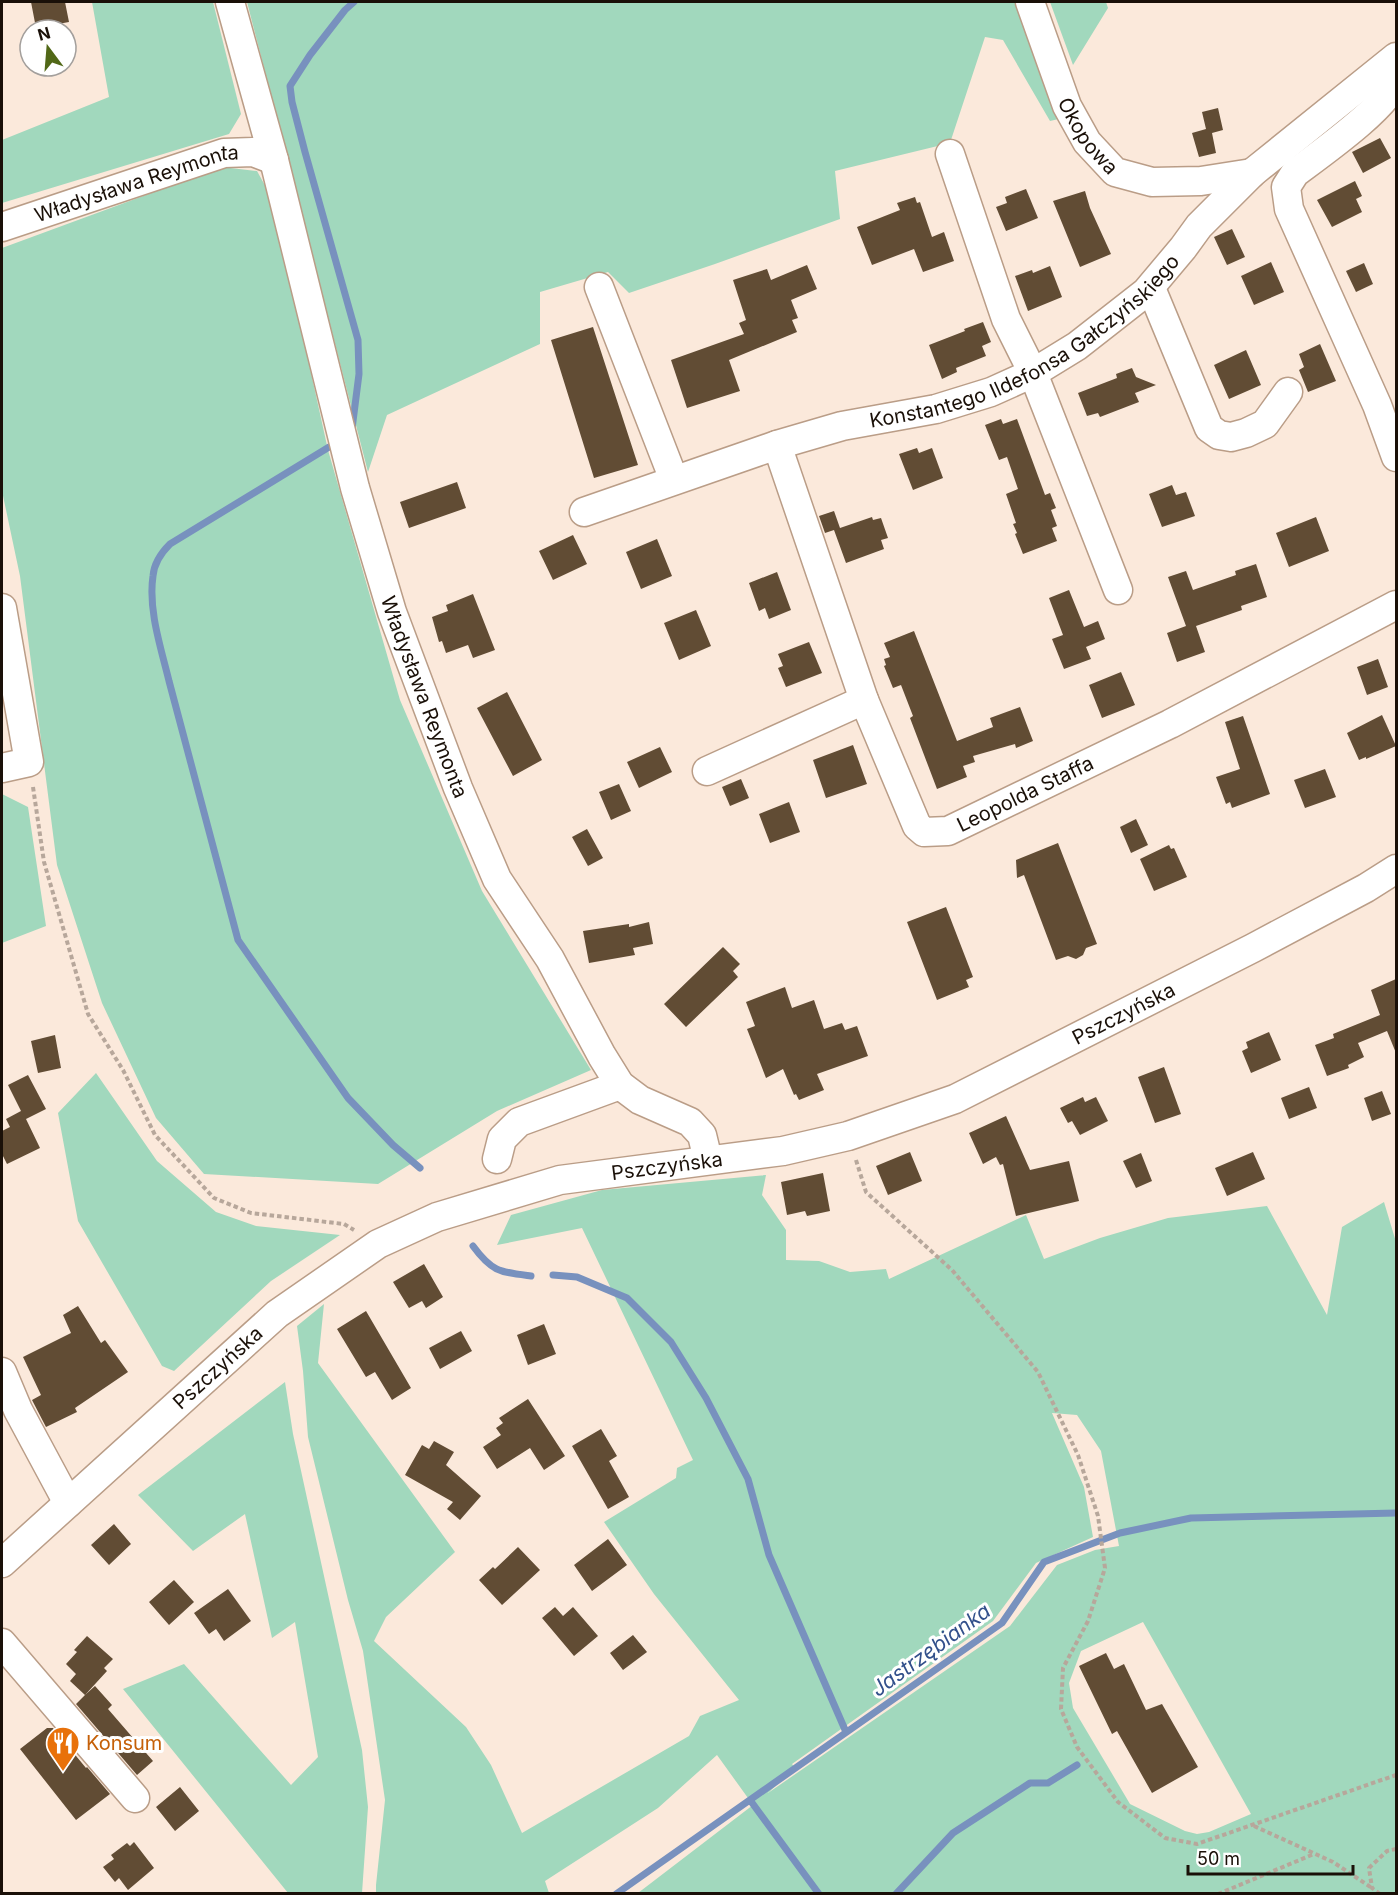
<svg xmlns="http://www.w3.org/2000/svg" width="1398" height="1895" font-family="Inter,sans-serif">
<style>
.green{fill:#a1d8bd;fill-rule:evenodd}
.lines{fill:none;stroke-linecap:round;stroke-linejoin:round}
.stream{stroke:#7891be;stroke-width:7}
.building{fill:#614c34}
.minor-casing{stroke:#ba9d87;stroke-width:31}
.path{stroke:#b7a79b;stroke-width:4;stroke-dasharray:4.5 3;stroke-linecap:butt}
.minor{stroke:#fff;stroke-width:28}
.labels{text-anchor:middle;stroke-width:6;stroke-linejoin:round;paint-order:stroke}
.street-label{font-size:20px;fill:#1a1008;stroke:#fff}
.food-label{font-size:20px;fill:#c56008;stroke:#fff;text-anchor:start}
.water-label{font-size:21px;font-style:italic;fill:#32508b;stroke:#fff}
</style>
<rect width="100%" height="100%" fill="#fbe9db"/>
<path class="green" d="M92 2H213L241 114 229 134 2 203V140L109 97Z
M247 2H1019L1063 118 1050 121 1003 40 985 37 950 143 835 171 840 219 715 264 629 293 608 272 540 292V344L387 415 368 472Z
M1050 2H1106L1108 8 1073 65Z
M222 167 257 171 273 200 328 450 400 700 482 891 591 1070 497 1111 378 1184 204 1174 156 1118 102 1003 57 865 20 576 2 491V248Z
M2 794 28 807 46 926 2 943Z
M96 1073 157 1161 216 1212 256 1226 340 1235 271 1281 174 1371 162 1366 78 1221 58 1113Z
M766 1175 762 1195 786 1230V1260L819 1261 850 1272 886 1269 889 1279 1026 1215 1044 1259 1100 1238 1168 1218 1267 1206 1327 1315 1342 1227 1384 1202 1396 1242V1893H638L753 1805 717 1755 658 1808 545 1881 549 1893H376V1885L385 1800 363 1651 348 1600 308 1437 303 1371 297 1326 324 1304 318 1363 455 1552 386 1617 374 1641 466 1727 491 1765 522 1833 689 1736 700 1716 739 1700 654 1594 604 1522 676 1478 677 1468 693 1460 582 1228 497 1245 511 1215 602 1190ZM1052 1413 1077 1415 1101 1451 1119 1546 1095 1550 1057 1565 1010 1626 768 1793 795 1768 792 1764 993 1621 1036 1563 1093 1537 1084 1487ZM1143 1622 1251 1814 1209 1832 1197 1834 1185 1831 1130 1804 1073 1708 1069 1683 1081 1651Z
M285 1382 293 1434 362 1750 368 1807 362 1893H288L123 1689 184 1664 291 1785 318 1757 295 1622 272 1638 245 1514 193 1551 138 1495Z"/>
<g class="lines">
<path class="stream" d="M352 429 359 374 358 340 305 152 292 102 290 86 310 55 345 10 354 2
M334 444 170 544C162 552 154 563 153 576 148 610 161 648 169 681L238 940 348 1098 393 1145 420 1168
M473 1246C492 1272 500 1272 531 1276
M553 1275 577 1277 627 1298 671 1342 706 1398 748 1479 769 1555 846 1732
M750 1800 819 1894
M616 1894 1002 1623 1044 1562 1120 1533 1191 1518 1396 1513
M896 1894 953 1833 1030 1783H1048L1077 1765"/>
</g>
<path class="building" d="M31 2H65L69 22 36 28Z
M1218 108 1223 130 1212 133 1216 153 1199 157 1192 133 1206 129 1202 112Z
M1380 138 1391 158 1363 173 1352 152Z
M1355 181 1362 196 1356 199 1362 212 1332 227 1317 200Z
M1026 189 1038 218 1006 231 996 207 1007 203 1005 197Z
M1085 191 1090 208 1111 254 1080 267 1053 201Z
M915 197 917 203 920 202 932 237 944 232 954 261 923 272 914 249 872 265 857 227 900 210 897 203Z
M1232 229 1245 257 1227 265 1214 237Z
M1271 262 1284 292 1254 305 1241 276Z
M1364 263 1373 284 1356 292 1346 271Z
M807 265 817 289 791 300 798 318 792 320 797 332 729 360 740 391 687 408 671 360 744 334 739 323 746 320 733 280 767 269 771 280Z
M1050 266 1062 297 1028 311 1015 276 1032 270 1033 273Z
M983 322 991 342 982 346 986 356 956 368 957 372 942 379 929 345 965 331 964 329Z
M593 327 638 465 594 478 551 340Z
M1320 344 1336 381 1308 392 1299 370 1304 367 1299 354Z
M1246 350 1261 385 1229 399 1214 365Z
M1132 368 1136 377 1156 385 1135 393 1139 402 1100 417 1098 413 1087 416 1078 393 1117 378 1116 374Z
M1001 419 1003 424 1017 419 1045 495 1050 493 1056 508 1051 510 1057 526 1052 528 1057 541 1023 554 1015 534 1017 533 1013 524 1016 523 1006 494 1018 489 1007 457 999 460 985 425Z
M917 448 919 453 932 448 943 478 913 490 899 454Z
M457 482 466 508 409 528 400 502Z
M1172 485 1176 495 1186 492 1195 516 1162 527 1149 494Z
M834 511 840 528 872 517 873 520 881 518 888 538 881 540 884 549 846 563 834 530 825 533 819 516Z
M1316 517 1329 551 1289 567 1276 533Z
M573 535 587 564 553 580 539 551Z
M657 539 672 576 641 589 626 552Z
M1256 564 1267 597 1241 606 1242 610 1196 626 1205 652 1177 662 1167 633 1186 626 1168 577 1186 571 1193 590 1236 575 1235 571Z
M777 572 791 610 769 619 765 608 759 611 749 583Z
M1069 590 1084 627 1098 621 1105 639 1086 647 1091 659 1064 669 1052 639 1063 635 1049 598Z
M473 594 495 650 473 658 468 645 446 653 442 641 439 642 432 617 448 611 446 605Z
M696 610 711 646 679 660 664 623Z
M914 631 957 741 993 727 990 718 1020 707 1033 741 1016 748 1015 744 973 756 975 762 963 766 967 777 937 789 910 718 913 716 901 685 893 688 884 666 886 665 884 659 890 657 884 643Z
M809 642 822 673 786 687 778 668 783 666 778 654Z
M1378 659 1388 687 1367 695 1357 667Z
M1121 672 1135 705 1102 718 1089 685Z
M507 692 542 760 513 776 477 708Z
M1382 715 1396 746 1366 759V757L1359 760 1347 733Z
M1243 716 1270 794 1232 808 1230 802 1226 804 1216 777 1240 769 1225 722Z
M853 745 867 784 826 798 813 760Z
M660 747 672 772 639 788 627 762Z
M1325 769 1336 797 1305 808 1294 780Z
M741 779 749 798 730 806 722 787Z
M619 784 631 811 611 820 599 792Z
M789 802 800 832 770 843 759 814Z
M1136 819 1148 845 1131 853 1120 827Z
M587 829 603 858 588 866 572 837Z
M1058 843 1097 944 1086 948 1083 955 1076 959 1068 956 1056 960 1024 875 1017 878 1016 860Z
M1169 845 1171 849 1174 848 1187 877 1154 891 1140 859Z
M946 907 973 977 966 980 969 987 937 1000 907 922Z
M649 922 653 944 633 948 635 955 589 963 583 931 629 924V927Z
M723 947 740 964 733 971 738 977 686 1027 664 1004Z
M1396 979V1053L1387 1031 1358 1043 1364 1057 1348 1065 1349 1068 1327 1076 1315 1045 1334 1038 1333 1034 1380 1015 1371 990Z
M785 987 792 1008 814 1000 824 1029 842 1023 845 1030 857 1026 868 1056 817 1074 824 1090 799 1100 796 1094 794 1095 783 1069 766 1078 747 1029 755 1026 746 1002Z
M1269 1032 1281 1060 1251 1073 1242 1051 1248 1048 1246 1042Z
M55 1035 61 1068 38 1073 31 1041Z
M1164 1067 1181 1114 1155 1123 1138 1077Z
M28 1075 46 1109 26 1119 40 1148 7 1164 2 1154V1131L10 1127 6 1119 21 1111 8 1085Z
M1309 1087 1317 1108 1289 1119 1281 1098Z
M1382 1091 1391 1114 1372 1121 1364 1098Z
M1083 1097 1085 1102 1096 1097 1108 1121 1080 1135 1072 1121 1068 1123 1060 1108Z
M1006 1116 1030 1170 1069 1161 1079 1201 1016 1216 1003 1164 1000 1165 996 1157 983 1164 969 1133Z
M910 1152 922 1181 888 1195 876 1166Z
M1253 1152 1265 1179 1227 1196 1215 1168Z
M1141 1153 1152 1181 1136 1188 1123 1161Z
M823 1173 830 1211 807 1216 805 1211 787 1215 781 1182Z
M424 1264 443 1297 426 1308 422 1301 409 1308 393 1282Z
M78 1306 101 1343 105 1340 128 1372 75 1408 77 1412 46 1427 32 1400 41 1395 23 1357 71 1333 63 1315Z
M366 1311 411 1388 392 1400 375 1372 366 1377 337 1329Z
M544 1324 556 1354 528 1365 517 1335Z
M461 1331 472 1351 440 1369 429 1348Z
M528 1399 565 1456 544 1470 530 1448 497 1469 483 1447 501 1435 496 1428 503 1423 499 1418Z
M601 1429 617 1456 609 1461 629 1497 608 1509 572 1446Z
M434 1441 454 1452 446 1465 481 1496 460 1520 447 1509 453 1502 405 1475 422 1445 429 1449Z
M114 1524 131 1544 109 1565 91 1545Z
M608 1539 627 1565 592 1591 574 1565Z
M518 1547 540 1570 502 1605 479 1580 493 1567 495 1569Z
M174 1580 194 1602 169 1625 149 1602Z
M228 1589 251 1621 224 1641 216 1629 209 1634 194 1613Z
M555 1607 563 1616 573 1607 598 1636 574 1656 542 1618Z
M633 1635 647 1652 623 1670 610 1653Z
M87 1636 113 1659 104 1668 107 1671 85 1695 95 1686 112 1705 108 1709 153 1761 137 1775 76 1704 85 1695 70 1681 76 1674 66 1664 77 1652 74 1650Z
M1106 1653 1114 1669 1124 1664 1146 1710 1162 1704 1198 1767 1152 1793 1117 1731 1112 1734 1079 1666Z
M47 1728H53L86 1768 87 1767 110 1794 76 1820 20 1749Z
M180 1787 199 1811 175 1831 156 1807Z
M134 1842 154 1868 128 1890 119 1878 115 1882 103 1867 114 1859 111 1855 127 1843 130 1846Z"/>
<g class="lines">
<defs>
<g id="minor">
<path id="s1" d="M1030 2 1067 106 1087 142 1115 172 1152 182 1201 181 1252 173"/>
<path d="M1396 80C1389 106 1319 155 1295 173L1286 187 1289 209 1377 405 1396 457"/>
<path d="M950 154 1006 319 1033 373 1118 590"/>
<path id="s2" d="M274 160 355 488 392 612 458 788 497 879 550 959 602 1056 620 1085 640 1100 690 1122 702 1135 708 1160"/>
<path id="s3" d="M2 227 224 153 253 152 274 160 230 2"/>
<path d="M599 287 674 480"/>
<path d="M1151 288 1209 428 1219 435 1231 437 1246 433 1265 424 1288 392"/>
<path id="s4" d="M777 445 864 700 917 826 924 832 948 831 1170 724 1396 605"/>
<path id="s5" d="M584 512 777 445 842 426 936 409 991 392 1033 373 1077 346 1146 292 1183 248 1199 226 1252 173 1396 57"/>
<path d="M2 608 29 762 2 768"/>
<path d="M707 771 864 700"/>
<path d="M497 1159 502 1139 519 1122 620 1085"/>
<path d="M2 1372 18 1410 68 1503"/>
<path id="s6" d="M2 1563 277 1314 378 1244 437 1217 560 1180 783 1151 848 1136 955 1099 1253 948 1366 888 1396 869"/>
<path d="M2 1643 135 1798"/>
</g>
</defs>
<use href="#minor" class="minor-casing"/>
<path class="path" d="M33 787 44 862 88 1014 123 1070 155 1135 214 1198 251 1213 344 1224 354 1230
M856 1160 866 1192 952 1270 1038 1372 1078 1455 1098 1516 1105 1568 1088 1621 1063 1668 1061 1709 1077 1747 1118 1802 1165 1838 1197 1844 1396 1775
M1254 1826 1333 1862 1372 1888
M1218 1894 1314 1854
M1380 1894 1372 1888 1369 1868 1387 1851 1396 1849"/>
<use href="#minor" class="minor"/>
</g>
<defs>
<symbol id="restaurant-pin" viewBox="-11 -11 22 30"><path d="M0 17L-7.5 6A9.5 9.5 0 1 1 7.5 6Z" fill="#e8710a" stroke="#fff"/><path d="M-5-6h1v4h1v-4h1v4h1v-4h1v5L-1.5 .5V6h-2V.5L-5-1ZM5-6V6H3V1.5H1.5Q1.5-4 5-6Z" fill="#fff"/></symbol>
</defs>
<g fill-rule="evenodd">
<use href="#restaurant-pin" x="44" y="1724" width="38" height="52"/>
</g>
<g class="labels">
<g class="street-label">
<text dy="7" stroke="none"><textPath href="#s1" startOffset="147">Okopowa</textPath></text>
<text dy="7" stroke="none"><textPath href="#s3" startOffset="142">Władysława Reymonta</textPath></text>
<text dy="7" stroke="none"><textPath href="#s5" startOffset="478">Konstantego Ildefonsa Gałczyńskiego</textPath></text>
<text dy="7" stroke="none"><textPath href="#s2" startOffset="558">Władysława Reymonta</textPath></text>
<text dy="7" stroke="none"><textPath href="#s4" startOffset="525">Leopolda Staffa</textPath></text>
<text dy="7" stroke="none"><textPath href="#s6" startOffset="1281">Pszczyńska</textPath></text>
<text dy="7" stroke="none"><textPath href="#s6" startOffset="795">Pszczyńska</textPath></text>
<text dy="7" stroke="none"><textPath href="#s6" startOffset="291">Pszczyńska</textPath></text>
</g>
<g class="food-label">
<text x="86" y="1750">Konsum</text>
</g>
<g class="water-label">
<text transform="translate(931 1650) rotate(-36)" y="7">Jastrzębianka</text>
</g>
</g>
<rect width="1398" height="1895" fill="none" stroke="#1a1008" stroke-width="6"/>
<g transform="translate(48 48) rotate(344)"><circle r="28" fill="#ffffff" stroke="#a39f9c" stroke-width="1.5"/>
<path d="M0-4.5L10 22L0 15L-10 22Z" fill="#516817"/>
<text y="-9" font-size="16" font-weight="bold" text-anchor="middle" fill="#1a1008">N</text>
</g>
<path d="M1188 1865v9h165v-9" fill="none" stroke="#1a1008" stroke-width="3"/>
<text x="1197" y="1865" font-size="18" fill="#1a1008" stroke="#ffffff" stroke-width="4.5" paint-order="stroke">50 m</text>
</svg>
